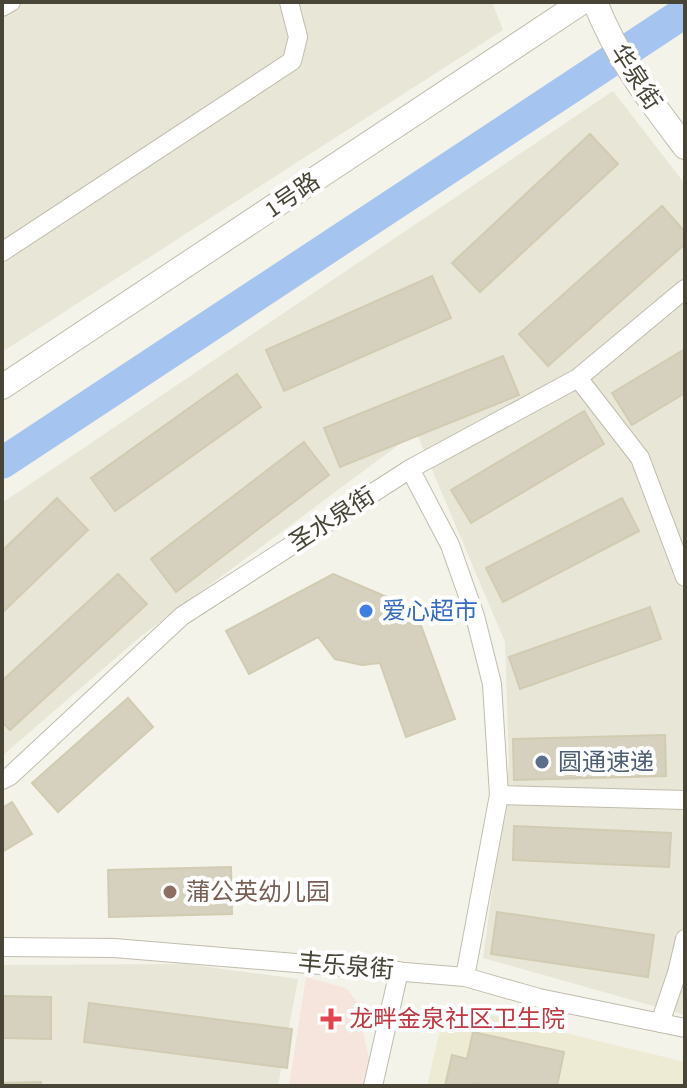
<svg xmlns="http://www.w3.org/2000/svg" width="687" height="1088" font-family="'Source Sans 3','Noto Sans SC',sans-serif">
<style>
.residential{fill:#e8e6d7}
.education{fill:#edebd3}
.medical{fill:#f5e5dd}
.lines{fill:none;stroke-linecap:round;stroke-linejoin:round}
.river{stroke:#a6c4f0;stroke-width:32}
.building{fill:#d6d1be;stroke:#d1cbb2;stroke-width:2}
.minor-casing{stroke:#c0bdac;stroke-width:20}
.tertiary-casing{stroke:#c0bdac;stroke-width:26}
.minor{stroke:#fff;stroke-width:18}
.tertiary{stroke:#fff;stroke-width:24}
.shop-dot{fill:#3f7fe0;stroke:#fff;stroke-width:3}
.service-dot{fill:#5c6f8a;stroke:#fff;stroke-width:3}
.education-dot{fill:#8d6e63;stroke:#fff;stroke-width:3}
.health-dot{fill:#e0444e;stroke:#fff;stroke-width:3}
.labels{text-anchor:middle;stroke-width:8;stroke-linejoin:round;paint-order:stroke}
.street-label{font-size:24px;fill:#484537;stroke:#fff}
.shop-label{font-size:24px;fill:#366cbe;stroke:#fff;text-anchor:start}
.service-label{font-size:24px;fill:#4e5e75;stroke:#fff;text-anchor:start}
.education-label{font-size:24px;fill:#785e54;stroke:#fff;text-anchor:start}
.health-label{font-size:24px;fill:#be3a42;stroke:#fff;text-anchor:start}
</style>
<rect width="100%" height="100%" fill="#f4f3e9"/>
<path class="residential" d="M2 2H492L503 30 2 352Z
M613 91 685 184V1015L483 958 509 765 505 642 416 432 140 637 2 756V503Z
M186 964 298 979 278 1086H2V965Z"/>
<path class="education" d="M446 1004 685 1062V1086H427Z"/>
<path class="medical" d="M306 977 346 988 360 1006 363 1032 371 1068 367 1086H289Z"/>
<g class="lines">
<path class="river" d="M2 463 685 12"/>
</g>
<path class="building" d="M590 134 618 164 480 292 452 263Z
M662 206 685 232V244L548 366 519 334Z
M432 276 451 318 284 391 266 350Z
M685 349V393L632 425 612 393Z
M503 356 519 395 340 467 324 428Z
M237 374 261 407 115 511 91 478Z
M584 411 604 444 471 523 451 490Z
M304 442 329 475 176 592 151 559Z
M57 498 88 530 2 613V551Z
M622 498 639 531 503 602 486 568Z
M118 574 147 604 10 730 2 722V681Z
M333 574 415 609 455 719 406 737 380 663 362 665 335 659 318 637 249 674 226 631Z
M650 607 661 639 520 689 509 657Z
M128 698 153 727 58 812 32 783Z
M665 735 666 776 514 780 513 739Z
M12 802 32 834 2 852V808Z
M514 826 671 833 669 867 513 860Z
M231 867 232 914 109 917 108 870Z
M497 912 654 935 648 977 491 954Z
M2 996 51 997V1039L2 1038Z
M89 1003 292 1029 287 1068 84 1042Z
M473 1032 564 1052 557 1086H489L474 1083 473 1086H445L452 1055 467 1059Z
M41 1082V1086H2V1083Z"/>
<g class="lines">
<defs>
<path id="minor" d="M2 7 11 2
M2 252 292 61 298 37 289 2
M578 378 640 458 685 577
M410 469 450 545 475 616 492 684 499 795 465 977
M2 780 10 776 182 616 410 469 578 378 685 289
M499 795 685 800
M2 947 114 948 465 977 539 998 685 1028
M660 1023 677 973 685 939
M373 1086 399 971"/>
<path id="tertiary" d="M595 2C618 60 648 98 685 147
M2 387 582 2"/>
</defs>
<use href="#minor" class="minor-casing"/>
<use href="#tertiary" class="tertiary-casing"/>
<use href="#minor" class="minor"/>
<use href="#tertiary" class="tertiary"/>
</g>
<circle class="shop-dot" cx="366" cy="611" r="8"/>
<circle class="service-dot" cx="542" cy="762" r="8"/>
<circle class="education-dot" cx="170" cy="892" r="8"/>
<path class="health-dot" d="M327 1007h8v8h8v8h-8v8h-8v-8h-8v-8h8z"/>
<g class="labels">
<g class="street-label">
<text transform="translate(636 77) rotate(57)" y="8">华泉街</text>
<text transform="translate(292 195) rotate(-34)" y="8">1号路</text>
<text transform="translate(332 519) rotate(-33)" y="8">圣水泉街</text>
<text transform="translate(346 966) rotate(5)" y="8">丰乐泉街</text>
</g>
<g class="shop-label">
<text x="382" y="619">爱心超市</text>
</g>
<g class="service-label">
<text x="558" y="770">圆通速递</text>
</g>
<g class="education-label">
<text x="186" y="900">蒲公英幼儿园</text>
</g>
<g class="health-label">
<text x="349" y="1027">龙畔金泉社区卫生院</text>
</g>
</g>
<rect width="687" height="1088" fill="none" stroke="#484537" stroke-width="8"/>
</svg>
